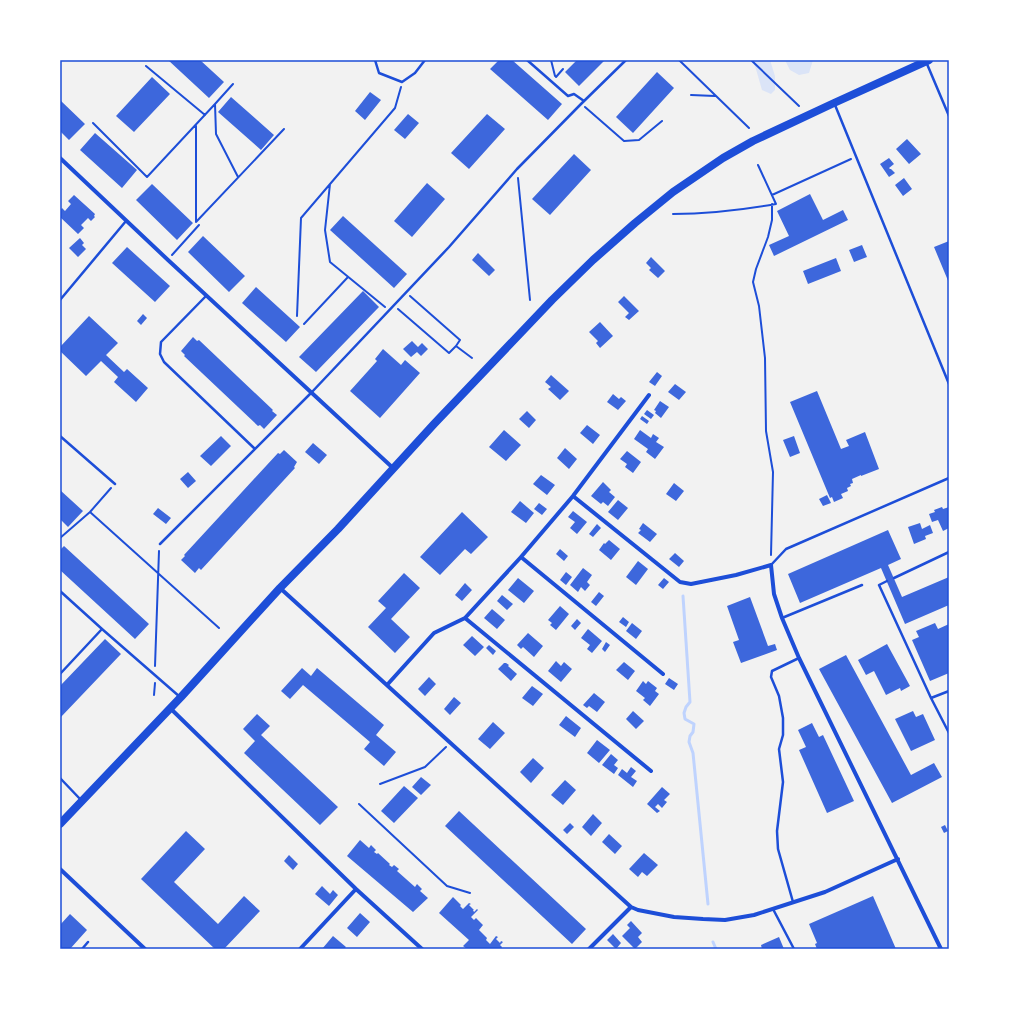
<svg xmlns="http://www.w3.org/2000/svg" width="1009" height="1009" font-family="'Work Sans',sans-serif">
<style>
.green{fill:#dbe4f7}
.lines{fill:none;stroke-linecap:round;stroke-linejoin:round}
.stream{stroke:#bfd3fe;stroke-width:3}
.building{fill:#3d67dc}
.path{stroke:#1d4ed8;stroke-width:2}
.service{stroke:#1d4ed8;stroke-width:2.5}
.minor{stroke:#1d4ed8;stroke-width:4}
.primary{stroke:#1d4ed8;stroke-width:8}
.neatline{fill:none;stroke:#1d4ed8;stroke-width:1.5}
</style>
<rect width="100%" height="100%" fill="#f2f2f2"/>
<path class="green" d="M752 60H770L775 76V90L771 94 762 90 756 69Z
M785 60H813L809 73 799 75 790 70Z"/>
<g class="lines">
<path class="stream" d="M683 596 690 702 686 707 684 713 685 719 694 724 693 732 690 736 689 742 693 753 708 904
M713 942 716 949"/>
</g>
<path class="building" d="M168 60H200L224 82 209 98Z
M499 60H512L562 104 548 120 490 69Z
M577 60H605L579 86 565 72Z
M657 72 674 88 633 133 616 117Z
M152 77 170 94 134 132 116 116Z
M370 92 381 100 365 120 355 111Z
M231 97 274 135 261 150 218 112Z
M60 100 85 124 69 140 60 131Z
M408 114 419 123 405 139 394 130Z
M487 114 505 129 469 169 451 153Z
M95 133 137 170 122 188 80 150Z
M907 139 921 154 909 164 896 149Z
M574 154 591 170 550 215 532 199Z
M889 158 894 164 889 168 890 169H891L895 173 889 177 880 164Z
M904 178 912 189 903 196 895 185Z
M427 183 445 199 412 237 394 221Z
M152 184 193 223 177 240 136 200Z
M810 194 823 220 843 210 848 220 774 256 769 245 789 236 777 211Z
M74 195 95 214 94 216 95 217 91 221 88 218 81 225 84 228 78 234 60 217V211L62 208 65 211 71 204 68 201Z
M343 216 407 274 394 288 330 230Z
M203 236 245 276 229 292 188 252Z
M80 238 84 243 82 245 86 249 78 257 69 248Z
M949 241V283L934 247Z
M862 245 867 257 854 262 849 250Z
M127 247 170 286 155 302 112 263Z
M478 253 495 270 489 276 472 260Z
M651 257 665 271 658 278 649 270 651 268 646 263Z
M836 258 841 271 808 284 803 271Z
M256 287 300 327 286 342 242 303Z
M363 291 379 307 316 372 299 357Z
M624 296 639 311 629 320 625 317 629 313 618 302Z
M143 314 147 318 141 325 137 321Z
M89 316 118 343 106 355 124 372 127 369 148 388 136 402 114 382 118 377 101 361 86 376 60 351V347Z
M600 322 613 336 600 348 596 343 598 341 589 332Z
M193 337 197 341 199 340 273 410 272 411 277 415 264 429 260 425 258 426 184 356 185 355 181 351Z
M412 341 418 347 422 343 428 349 421 356 417 352 411 357 403 349Z
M383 349 401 365 405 360 420 373 380 418 350 391 377 361 375 359Z
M657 372 662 376 655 386 649 382Z
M551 375 569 391 560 400 548 389 551 387 545 382Z
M675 384 686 392 679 400 668 392Z
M817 391 841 449 849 446 846 440 865 432 879 469 861 476V475L852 479 853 483 850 484 851 486 847 488 848 491 841 494 843 498 834 502 832 497 830 498 790 402Z
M613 394 619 399 621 397 626 401 618 410 607 402Z
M660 401 669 407 661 418 655 413 656 411 654 410Z
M647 410 654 415 651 419 644 414Z
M527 411 536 420 529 428 519 419Z
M642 416 649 421 647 424 640 419Z
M587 425 600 435 593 444 580 433Z
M504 430 521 445 506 461 489 447Z
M640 430 651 438 653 434 659 438 656 442 664 447 655 459 646 452 648 449 634 439Z
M221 436 231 446 211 466 200 456Z
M794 436 800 453 790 457 783 440Z
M313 443 327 455 319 464 305 452Z
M565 448 577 459 569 469 557 458Z
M284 450 297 462 294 467 295 468 201 570 199 568 195 573 181 560 185 556 184 555 278 453 280 454Z
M627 451 641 462 633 473 625 467 627 464 620 459Z
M188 472 196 481 188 488 180 479Z
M541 475 555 485 547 495 533 484Z
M603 482 611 490 609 492 615 497 608 506 603 502 601 504 591 496Z
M674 483 684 491 676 501 666 494Z
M60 490 83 511 68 527 60 519Z
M827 495 831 503 823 506 819 499Z
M618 500 628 508 618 520 608 512Z
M520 501 534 513 526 523 511 512Z
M539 503 547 509 542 515 534 509Z
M942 507 943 509 949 507V528L943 531 938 520 932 522 929 514 935 512 934 510Z
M158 508 171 518 166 524 153 514Z
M573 511 587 522 577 534 570 528 575 522 568 517Z
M462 512 488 537 471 554 465 549 440 575 420 557Z
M643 523 657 534 650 542 638 533 641 530 639 529Z
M920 523 922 529 930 525 933 533 925 536 926 539 914 544 908 527Z
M597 524 601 528 593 537 589 534Z
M888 530 901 559 888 565 902 597 949 577V605L905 624 881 568 800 603 788 574Z
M609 540 620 549 611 560 599 550 604 543 605 544Z
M64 546 149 624 135 639 60 570V550Z
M560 549 568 556 564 561 556 554Z
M675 553 684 561 679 567 669 559Z
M638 561 648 569 636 585 626 577Z
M583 568 592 575 587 582 590 585 585 591 581 587 578 592 570 585Z
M566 572 572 577 566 585 560 580Z
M404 573 420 588 391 619 410 637 395 653 368 627 386 608 378 601Z
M518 578 534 591 524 603 508 590Z
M664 578 669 582 663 589 658 585Z
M465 583 472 590 462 601 455 595Z
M599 592 604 596 596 606 591 602Z
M502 595 513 604 507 610 497 601Z
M750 597 768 646 775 644 777 650 741 663 733 642 739 640 727 606Z
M560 606 569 614 556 630 550 625 552 623 548 620Z
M492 609 505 620 497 629 484 618Z
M623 617 629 622 626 627 619 622Z
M577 619 581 623 575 630 571 626Z
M632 623 642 631 636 639 626 631Z
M935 623 938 629 949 624V673L930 681 912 640 919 637 916 631Z
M588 629 602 641 592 653 587 649 590 645 581 638Z
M528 633 543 646 534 657 523 647 521 649 517 645Z
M472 636 484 647 475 656 463 645Z
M105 639 121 654 60 718V686Z
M606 642 610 645 605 652 602 649Z
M887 644 910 686 901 691 900 688 886 695 874 671 866 675 858 660Z
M489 645 496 651 493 655 486 648Z
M846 655 911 775 934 763 942 777 892 803 819 669Z
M556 661 561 666 564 662 572 669 561 682 548 671Z
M624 662 635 671 628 680 616 670Z
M504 663H506L509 665 508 666 517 674 511 681 498 669Z
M302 668 311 676 317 668 384 725 376 735 396 752 384 766 364 749 370 742 303 685 290 699 281 691Z
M429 677 436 684 425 696 418 689Z
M669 678 678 684 674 690 665 684Z
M643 681 646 684 648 681 657 688 655 691 659 694 650 706 643 700 645 698 636 691Z
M532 686 543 694 533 706 522 698Z
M594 693 605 702 597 712 589 706 587 708 583 705Z
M454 697 461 703 450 715 444 709Z
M633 711 644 721 636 729 626 719Z
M913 711 916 717 923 714 935 740 911 751 895 719Z
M257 714 270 726 261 735 338 807 320 825 244 753 255 741 243 729Z
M566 716 581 728 575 737 559 725Z
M493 722 505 733 490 749 478 739Z
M812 723 819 737 823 735 854 801 827 813 799 750 806 747 798 730Z
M597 740 610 750 599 763 587 753Z
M611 754 618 760 614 765 618 768 614 774 602 765Z
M533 758 544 768 531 783 520 772Z
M631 767 636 771 631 777 637 781 633 787 618 775 622 769 627 773Z
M421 777 431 785 421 795 412 787Z
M565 780 576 790 563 805 551 795Z
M404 786 418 798 394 823 381 811Z
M662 787 670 794 664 800 667 802 662 808 658 804 655 807 660 811 657 813 647 804Z
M459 811 586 929 572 944 445 826Z
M593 814 602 823 591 836 582 827Z
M570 823 574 827 567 834 563 830Z
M945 825 948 831 944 833 941 827Z
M186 831 205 849 174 882 218 924 244 896 260 911 224 949H215L141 879Z
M609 834 622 846 615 854 602 842Z
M360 840 369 848 371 845 376 850 374 852 377 854 378 853 390 864 389 865 392 867 394 865 399 869 397 871 415 887 417 884 422 889 420 891 428 898 413 912 347 856Z
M644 853 658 865 647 876 642 872 638 877 629 869Z
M289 855 298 864 293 870 284 861Z
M322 886 330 894 333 890 338 895 329 906 315 894Z
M873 896 896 949H817L815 944 817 943 809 924Z
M453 897 461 905 460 906 463 909 469 903 471 904 469 905 474 910H473L474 912 477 909 478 910 471 917 474 920 476 918 483 925 479 930 487 938 486 940 490 944 496 936 498 937 496 939 500 943 501 941 503 942 500 945 502 947 501 949H467L463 946 469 940 439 913Z
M360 913 370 922 357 937 347 928Z
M70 914 87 930 70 949H60V925Z
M631 921 642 933 638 937 642 942 635 949 622 936 630 928 627 925Z
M613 934 621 943 616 949 607 940Z
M333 936 346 947 344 949H322Z
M779 937 784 949H762L761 945Z"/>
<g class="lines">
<path class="path" d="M551 60 555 76
M679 60 749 128
M751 60 799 106
M146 66 205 115
M556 77 563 69
M233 84 215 104 216 134 238 177
M691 95 715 96
M585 107 624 141 639 140 662 121
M93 123 147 177 215 104
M196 126V222
M518 178 530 300
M330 184 325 230 330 262 385 307
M772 195 851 159
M673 214C708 214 742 210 776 204L758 165
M196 222 284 129
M172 255 199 225
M410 296 460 340 456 346 472 358
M398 309 449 353 456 346
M297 316 301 218 395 108 401 87
M304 324 348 277
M90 512 219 628
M60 538 90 512 111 488
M771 555 773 472 766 431 765 358 759 306 753 282 756 269 768 237 772 220V204
M155 666 159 551
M154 695 155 683
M380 784 425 767 446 747
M359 804 447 886 470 893"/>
<path class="service" d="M375 60 379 73 402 82 415 73 425 60
M527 60 568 96 574 94 584 101
M927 64 949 116
M835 105 949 384
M206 296 161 342 160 354 164 362 255 449
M60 300 126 221
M60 436 115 484
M160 544 311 393 449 247 517 169 581 104 626 60
M771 565 786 549 949 478
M894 578 949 552
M887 581 879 585 931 698 949 733
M60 591 102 629
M782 618 862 585
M60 674 102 629 180 697
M931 698 949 691
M60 778 81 800
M793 902 778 849 777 831 783 782 779 749 783 735V718L779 696 771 677 772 671 799 658
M773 909 794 949
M82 949 88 942"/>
<path class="minor" d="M60 158 168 260 393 468
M573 496 680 582 691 584 736 575 771 565 774 594 782 618 799 658 941 949
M521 557 663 674
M280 588 631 907 638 910 674 917 703 919 725 920 754 915 825 892 898 859
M465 618 651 771
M387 685 434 633 465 618 521 557 573 496 649 395
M170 708 356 889 422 949
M60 869 145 949
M300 949 356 889
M589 949 631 907"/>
<path class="primary" d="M60 824 181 697 280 588 338 529 434 424 552 300 593 260 635 223 673 192 723 158 753 141 834 103 929 60"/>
</g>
<rect width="1009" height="1009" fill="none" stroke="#ffffff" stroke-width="122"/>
<rect x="61" y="61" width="887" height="887" class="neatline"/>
</svg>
